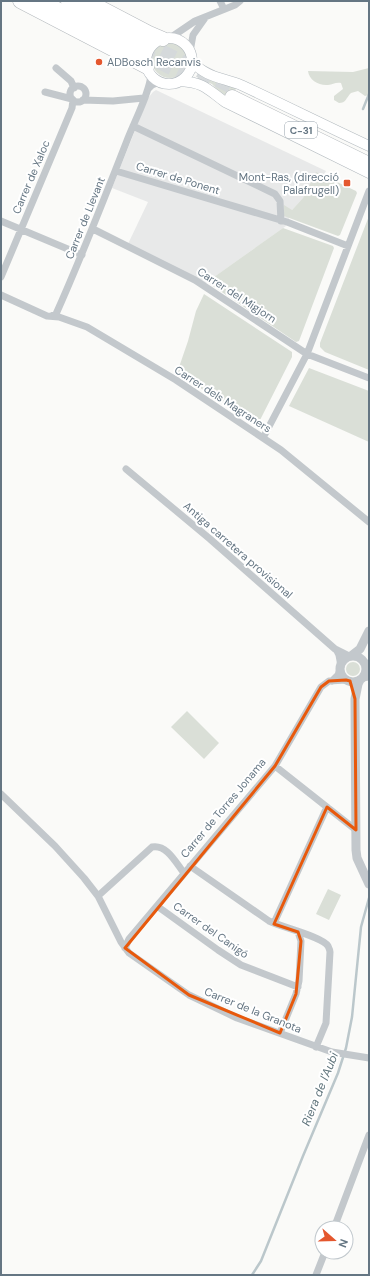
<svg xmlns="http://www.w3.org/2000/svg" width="370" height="1276" font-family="'DM Sans',sans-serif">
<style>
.built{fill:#e8e9e9}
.green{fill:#dadfd7}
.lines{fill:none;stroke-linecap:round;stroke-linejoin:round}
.stream{stroke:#bbc7cb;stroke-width:2.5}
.motorway-tunnel{stroke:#d5d9db;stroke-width:14;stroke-dasharray:14 7;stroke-linecap:butt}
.secondary-casing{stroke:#b3babf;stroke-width:11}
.motorway-casing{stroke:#b4b9bd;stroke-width:15}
.minor{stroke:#c3c8cc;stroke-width:7}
.tertiary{stroke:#c3c8cc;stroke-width:9}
.secondary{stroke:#fff;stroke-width:10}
.motorway{stroke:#fff;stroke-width:14}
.marked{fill:none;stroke:#e8590c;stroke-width:3;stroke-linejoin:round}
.poi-dot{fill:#e4572e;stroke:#fff;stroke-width:1.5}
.labels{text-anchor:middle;stroke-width:4;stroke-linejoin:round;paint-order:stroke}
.shield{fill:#fff;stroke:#939fa8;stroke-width:1}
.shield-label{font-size:10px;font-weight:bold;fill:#657683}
.poi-label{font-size:11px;fill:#657683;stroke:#fff;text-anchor:start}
.street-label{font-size:11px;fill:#657683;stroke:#fff}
.water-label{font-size:12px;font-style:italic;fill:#60757c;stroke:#fff}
</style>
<rect width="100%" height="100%" fill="#fafaf8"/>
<path class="built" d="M156 90 326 171 321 179 292 210 286 226 203 285 127 246 148 202 112 188 148 98 153 92Z"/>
<path class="green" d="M152 60a18 18 0 1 1 36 0a18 18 0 1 1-36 0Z
M369 68V95L365 96 358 91 351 93C346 98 346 103 339 103L334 100V96L343 89 341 83C335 82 333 85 328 85 319 86 309 80 308 71L353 72Z
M201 74 237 86 231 100 222 95 212 84 199 79Z
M316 172 356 191 357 193 340 235 338 236 284 216V205L292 210 303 198Z
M369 216V370L325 352 320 347V343Z
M283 228 333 246 334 248 299 341 296 342 207 282Z
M204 294 292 352V357L258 424H256L177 373 188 341 196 311Z
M309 368 369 391V442L289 406Z
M346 669a7 7 0 1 1 14 0a7 7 0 1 1-14 0Z
M187 711 219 743 204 759 171 727Z
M328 889 341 895 329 920 316 914Z"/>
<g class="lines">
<path class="stream" d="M363 109 369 94
M252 1275 261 1261 303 1156 338 1073 346 1048 352 1017 361 927 369 898"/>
<path class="motorway-tunnel" d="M143 42 236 89
M140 53 207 85"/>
<defs>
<path id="secondary" d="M146 61a23 23 0 1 1 46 0a23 23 0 1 1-46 0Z
M192 61C204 77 224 78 241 85 284 105 326 126 369 146
M181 81C205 83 207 89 225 102L369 173"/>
<path id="motorway" d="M20 1 147 67
M42 1 140 53
M68 1 143 42
M88 1 149 33 163 39
M232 97 369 164"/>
</defs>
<use href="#secondary" class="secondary-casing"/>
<use href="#motorway" class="motorway-casing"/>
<path class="minor" d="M220 1 224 9
M170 38 195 21 235 5 240 1
M190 52 193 35 205 18
M56 68 71 81 74 88
M70 94a8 8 0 1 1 16 0a8 8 0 1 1-16 0Z
M149 88 152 85 159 82
M45 92 72 99
M83 100 113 101 144 98
M133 126 275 194 280 201 281 221
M116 171 287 222 348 246
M1 221 82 255
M93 229 195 280 307 354 369 378
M1 277 72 108 73 100
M1 295 47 316 59 317 87 327 176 380 281 450 369 522
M52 316 56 314C82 256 105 197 128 138 135 120 149 94 151 75
M263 438 307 354 369 191
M126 469 210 539 335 649 349 656
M337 651 339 655 341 666
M366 665 369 670
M362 678 369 677
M332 681 338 675 340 669
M275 766 356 830
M1 794 55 846 84 878 98 896 121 942 129 953 189 995 237 1018 318 1047 332 1052 369 1058
M190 866 269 921C281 927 323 937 328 946 329 948 330 950 330 952L326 1023 316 1047
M98 896 152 847C167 844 176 863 184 873
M157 906 218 950 241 965 298 987
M274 923 327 807
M125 948 129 939 275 766 321 687 329 681 346 680
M280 1033 296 994 299 981 301 941 298 932
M334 1228 369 1135
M316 1275 325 1252"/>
<path class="tertiary" d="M340 669a13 13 0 1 1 26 0a13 13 0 1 1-26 0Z
M351 656 360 649 369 631
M360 680 358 684 355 699 356 850 357 858 369 884"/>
<use href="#secondary" class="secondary"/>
<use href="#motorway" class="motorway"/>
</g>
<path class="marked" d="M346 680 350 681 355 699 356 830 327 807 274 924 298 932 301 941 296 994 280 1033 189 995 125 948 275 766 321 687 329 681Z"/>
<g class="poi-dot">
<circle cx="99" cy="62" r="4"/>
<rect x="343" y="179" width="8" height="8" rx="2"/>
</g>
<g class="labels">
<rect class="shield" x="285" y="122" width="32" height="16" rx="3"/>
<g class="shield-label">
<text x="301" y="134">C-31</text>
</g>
<g class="poi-label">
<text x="107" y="66">ADBosch Recanvis</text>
<text x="339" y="181" text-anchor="end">Mont-Ras, (direcció<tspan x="339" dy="13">Palafrugell)</tspan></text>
</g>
<g class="street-label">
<text transform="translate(31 177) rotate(-67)" y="4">Carrer de Xaloc</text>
<text transform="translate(178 178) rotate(17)" y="4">Carrer de Ponent</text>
<text transform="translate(85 218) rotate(-68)" y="4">Carrer de Llevant</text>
<text transform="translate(237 295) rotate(33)" y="4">Carrer del Migjorn</text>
<text transform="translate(223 399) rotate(33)" y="4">Carrer dels Magraners</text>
<text transform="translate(238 550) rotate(41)" y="4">Antiga carretera provisional</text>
<text transform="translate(223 808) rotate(-50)" y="4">Carrer de Torres Jonama</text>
<text transform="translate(211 930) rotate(35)" y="4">Carrer del Canigó</text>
<text transform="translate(253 1010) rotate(22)" y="4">Carrer de la Granota</text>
</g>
<g class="water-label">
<text transform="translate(320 1089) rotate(-68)" y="4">Riera de l'Aubi</text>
</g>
</g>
<rect width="370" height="1276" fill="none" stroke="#657683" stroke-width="4"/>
<g transform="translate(334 1240) rotate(110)"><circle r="19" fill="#ffffff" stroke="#c1c8cd"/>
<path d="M0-3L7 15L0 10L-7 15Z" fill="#e4572e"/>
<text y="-6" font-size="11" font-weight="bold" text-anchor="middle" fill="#657683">N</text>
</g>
</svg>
